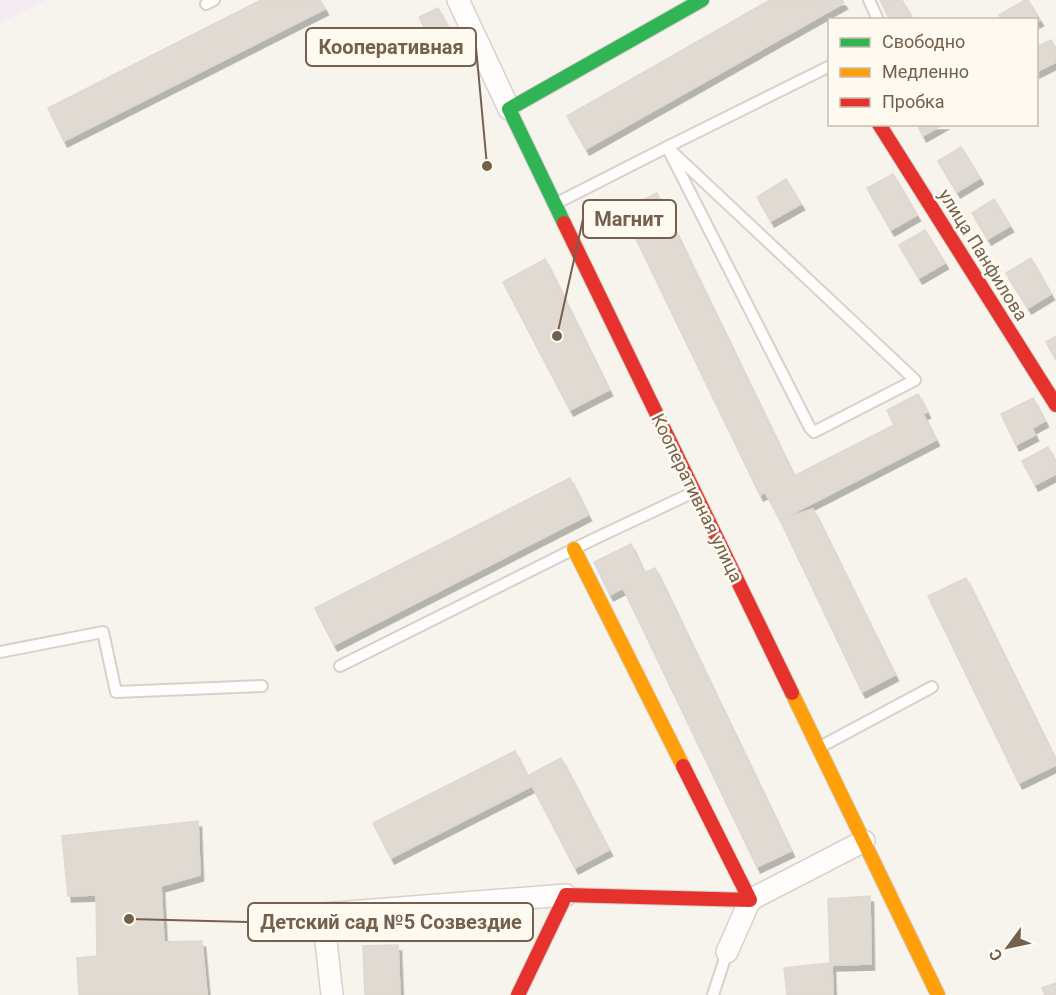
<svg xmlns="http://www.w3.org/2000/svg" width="1056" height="995" font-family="Roboto,sans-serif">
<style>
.education{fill:#f5ecf3}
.building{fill:#e1dad2;stroke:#dfd8d0;stroke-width:1.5;filter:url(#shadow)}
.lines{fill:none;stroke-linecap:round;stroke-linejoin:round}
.lane-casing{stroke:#d6d1cb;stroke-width:14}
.street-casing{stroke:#d6d1cb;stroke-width:24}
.fast-casing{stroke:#d5d0c8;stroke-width:16}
.slow-casing{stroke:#d5d0c8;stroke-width:16}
.jam-casing{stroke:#d5d0c8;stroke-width:16}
.lane{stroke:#fefdfc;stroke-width:10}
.street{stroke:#fefdfc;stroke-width:21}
.fast{stroke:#30b455;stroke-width:14}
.slow{stroke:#ff9f0a;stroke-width:14}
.jam{stroke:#e5322d;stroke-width:14}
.labels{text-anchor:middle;stroke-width:5;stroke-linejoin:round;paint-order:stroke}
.street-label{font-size:18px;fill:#74604e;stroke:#fefaef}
.leader{fill:none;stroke:#74604e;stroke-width:2}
.callout-dot{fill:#74604e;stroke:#fefaef;stroke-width:2}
.callout{fill:#fefaef;stroke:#74604e;stroke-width:2}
.callout-label{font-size:20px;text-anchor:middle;font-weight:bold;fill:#74604e}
</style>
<defs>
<filter id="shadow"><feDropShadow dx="3.5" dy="6" stdDeviation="0" flood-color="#0004"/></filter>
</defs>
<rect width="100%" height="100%" fill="#f7f4ed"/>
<path class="education" d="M0 0H46L0 23Z"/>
<path class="building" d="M261 0H320L325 9 64 141 48 108Z
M770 0H842L844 3 586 149 567 116Z
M880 0H902L913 20H890Z
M1025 0H1028L1040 20 1036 22V20H1002L999 15Z
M438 8 449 29 430 39 419 17Z
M1051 40 1056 49V62L1036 72V47Z
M917 124H944L923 136Z
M961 147 980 178 957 192 938 161Z
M893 174 917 215 891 230 867 188Z
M786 179 801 204 771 221 757 197Z
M657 193 794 476 894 425 887 410 918 394 927 412 923 414 936 440 780 520 765 492 760 495 622 210Z
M994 199 1010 226 988 239 972 213Z
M925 230 945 263 919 278 899 245Z
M1031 258 1051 294 1028 308 1006 273Z
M545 259 609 390 570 410 503 282Z
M1056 336V359L1046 342Z
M1033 398 1045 421 1032 428 1035 435 1016 445 1001 414Z
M1048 447 1056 462V474L1035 485 1022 461Z
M570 478 588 515 334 645 315 608Z
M813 509 895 675 862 692 780 520Z
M631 544 644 573 655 568 791 851 757 867 623 588 610 595 594 562Z
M966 578 1056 761V765L1019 783 928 596Z
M515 751 532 786 391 858 373 823Z
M561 758 609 850 575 868 527 776Z
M198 821 200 875 161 886 164 942 202 941 207 995H79L77 958 97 956 96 895 68 896 62 836Z
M870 896 871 964 832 965 833 995H787L784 968 830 963 828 899Z
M398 945 400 995H365L363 946Z
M1056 983V995H1045L1042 988Z"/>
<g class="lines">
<defs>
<path id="lane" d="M869 0 878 20
M206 4 214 0
M555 204 667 147 810 428 814 432 915 380 667 147 830 66
M0 652 103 632 116 692 262 686
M340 666 594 539 694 492
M820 747 932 687
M713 995 727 952"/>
<path id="street" d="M458 0 509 109
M727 952 750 900 864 841
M332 995 323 914 566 895"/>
<path id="fast" d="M564 223 509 109 702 0"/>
<path id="slow" d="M574 549 683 766
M792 693 938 995"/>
<path id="jam" d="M879 124 1056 405
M564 223 792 693
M518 995 566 895 750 900 683 766"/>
</defs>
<use href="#lane" class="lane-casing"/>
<use href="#street" class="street-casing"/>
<use href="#fast" class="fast-casing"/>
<use href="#slow" class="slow-casing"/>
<use href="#jam" class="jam-casing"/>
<use href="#lane" class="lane"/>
<use href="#street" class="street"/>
<use href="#fast" class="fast"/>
<use href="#slow" class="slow"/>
<use href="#jam" class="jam"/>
</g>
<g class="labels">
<g class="street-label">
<text transform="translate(983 255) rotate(58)" y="6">улица Панфилова</text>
<text transform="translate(697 498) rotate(64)" y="6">Кооперативная улица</text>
</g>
</g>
<path class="leader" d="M487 166L476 47M557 336L583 219M129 919L248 922"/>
<g class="callout-dot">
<circle cx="487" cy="166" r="6"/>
<circle cx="557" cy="336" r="6"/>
<circle cx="129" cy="919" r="6"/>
</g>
<g class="callout">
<rect x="306" y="28" width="170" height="38" rx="6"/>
<rect x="583" y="200" width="93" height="38" rx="6"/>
<rect x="248" y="903" width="285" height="38" rx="6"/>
</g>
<g class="callout-label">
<text x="391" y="54">Кооперативная</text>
<text x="629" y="226">Магнит</text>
<text x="391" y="929">Детский сад №5 Созвездие</text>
</g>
<rect x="828" y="18" width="210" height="108" fill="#fefaef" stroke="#c7bcaf" stroke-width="1.5"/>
<rect x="840" y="38" width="30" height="9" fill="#30b455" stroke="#c7bcaf" stroke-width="1.5"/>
<text x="882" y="48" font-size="18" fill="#74604e">Свободно</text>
<rect x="840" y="68" width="30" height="9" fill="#ff9f0a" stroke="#c7bcaf" stroke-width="1.5"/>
<text x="882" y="78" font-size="18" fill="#74604e">Медленно</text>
<rect x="840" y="98" width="30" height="9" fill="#e5322d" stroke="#c7bcaf" stroke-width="1.5"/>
<text x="882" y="108" font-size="18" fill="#74604e">Пробка</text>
<g transform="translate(1008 947) rotate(237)" stroke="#fefaef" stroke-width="4.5" paint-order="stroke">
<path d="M0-4.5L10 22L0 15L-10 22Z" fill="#74604e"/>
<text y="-9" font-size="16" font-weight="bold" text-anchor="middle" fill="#74604e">С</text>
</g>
</svg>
